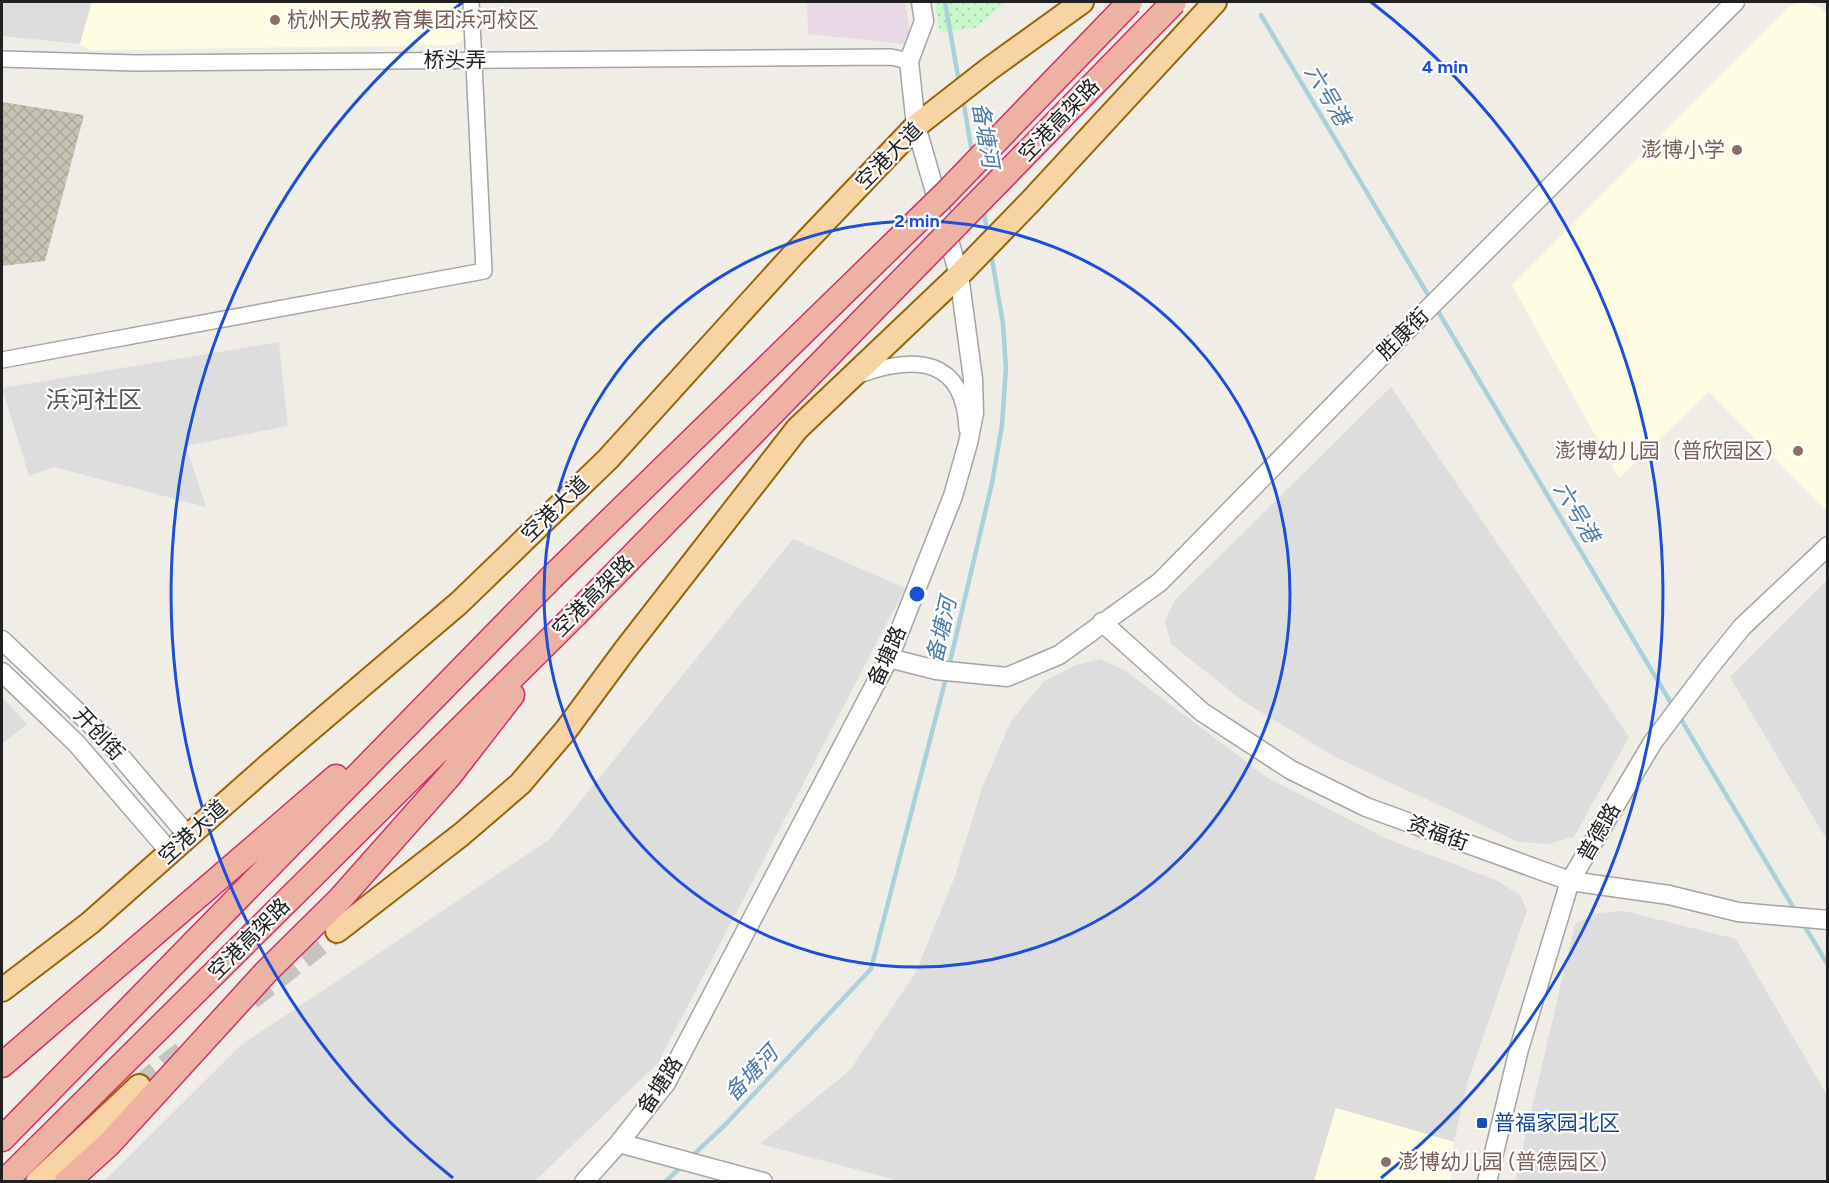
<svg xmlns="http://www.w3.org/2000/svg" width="1829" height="1183" font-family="Figtree,'Noto Sans SC',sans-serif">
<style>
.residential{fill:#dedddd}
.industrial{fill:#e9d9e6}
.education{fill:#fefde2}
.construction{fill:url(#construction-cross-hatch)}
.park{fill:url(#park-dots)}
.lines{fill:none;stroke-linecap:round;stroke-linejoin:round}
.stream{stroke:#a9d1dc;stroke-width:4.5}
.primary-tunnel{stroke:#c6c4bf;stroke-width:22;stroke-dasharray:22 11;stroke-linecap:butt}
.minor-casing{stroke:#a4a4a4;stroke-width:18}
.tertiary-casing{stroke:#a4a4a4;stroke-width:21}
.primary-casing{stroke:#966406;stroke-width:26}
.trunk-casing{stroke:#d42e69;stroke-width:27}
.minor{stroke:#fff;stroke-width:15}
.tertiary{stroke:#fff;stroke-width:18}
.primary{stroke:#f8d3a4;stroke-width:22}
.trunk{stroke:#eeb2a3;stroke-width:24}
.trunk-bridge-casing{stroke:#d42e69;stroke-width:27;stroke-linecap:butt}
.trunk-bridge{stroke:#eeb2a3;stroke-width:24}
.ring{fill:none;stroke:#1d4ed8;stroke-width:3}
.education-dot{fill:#8d6e63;stroke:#fff;stroke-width:2}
.transit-dot{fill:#1a4fb4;stroke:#fff;stroke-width:2}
.labels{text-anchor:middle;stroke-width:4.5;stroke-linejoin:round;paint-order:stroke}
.education-label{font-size:21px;fill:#785e54;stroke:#fff;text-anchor:start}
.street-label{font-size:21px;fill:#202020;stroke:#fff}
.transit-label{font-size:21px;fill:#164399;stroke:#fff;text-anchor:start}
.water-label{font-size:22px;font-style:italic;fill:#4c7aa5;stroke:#fff}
.quarter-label{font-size:24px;fill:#535353;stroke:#fff}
.centre{fill:#1d4ed8;stroke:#fff;stroke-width:3}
.ring-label{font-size:18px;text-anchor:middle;font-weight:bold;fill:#1d4ed8;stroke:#fff;stroke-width:4.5;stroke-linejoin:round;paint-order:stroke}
</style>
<defs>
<pattern id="construction-cross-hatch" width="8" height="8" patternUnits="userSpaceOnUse" patternTransform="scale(1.5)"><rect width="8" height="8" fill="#c5c4b3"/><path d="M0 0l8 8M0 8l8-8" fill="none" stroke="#a9a89a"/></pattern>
<pattern id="park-dots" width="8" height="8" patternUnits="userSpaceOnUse" patternTransform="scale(1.5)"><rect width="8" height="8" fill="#c6f8ca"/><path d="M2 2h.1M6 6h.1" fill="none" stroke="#aad4ad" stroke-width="1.8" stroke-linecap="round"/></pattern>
</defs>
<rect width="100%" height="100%" fill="#f0ede7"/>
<path class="residential" d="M2 2H92L80 44 2 36Z
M279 342 288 426 186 446 206 507 54 467 29 476 2 388Z
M1391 387 1629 737 1574 837 1548 844 1519 842 1335 757 1243 701 1171 644 1165 621 1175 600Z
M793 539 905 588 658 1063 535 1181H104L241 1045 549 840Z
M1827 580V840L1730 677Z
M1100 659 1126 671 1268 778 1385 838 1496 880 1520 895 1527 911 1468 1080 1454 1142 1336 1108 1314 1182 900 1181 760 1144 850 1070 916 972 954 879 982 788 1011 721 1044 681 1076 665Z
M2 697 27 724 2 744Z
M1624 911 1736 939 1827 1095V1181H1515L1575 924 1597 913Z"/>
<path class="industrial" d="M807 2H905L912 45 808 34Z"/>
<path class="education" d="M92 2H462L465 38 455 45 90 50 80 44Z
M1803 2 1821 8 1827 15V511L1709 392 1619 478 1512 285 1790 6Z
M1336 1108 1454 1142 1451 1181H1314Z"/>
<path class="construction" d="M2 102 84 115 45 261 2 266Z"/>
<path class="park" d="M935 2H1007L975 28 940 32Z"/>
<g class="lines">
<path class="stream" d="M945 2 959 82
M1261 15 1430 298
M963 99 972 153
M983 208 988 235
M1436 308 1674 708
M949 666 992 483 1002 425 1006 368 1003 324 991 253
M1679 716 1796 912
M1802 922 1828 965
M691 1157 725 1125 871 969 947 674
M665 1182 683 1165"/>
<path class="primary-tunnel" d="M251 999 337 931
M139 1086 185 1050"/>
<defs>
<path id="minor" d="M2 59 135 63 891 57 909 61
M2 360 484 271 471 2
M859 375C915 355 964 357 967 429"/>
<path id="tertiary" d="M1102 622 1202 712 1291 770 1366 807 1570 881 1669 895 1738 912 1828 920
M2 640 104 737 188 836
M889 658 936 670 1007 677 1059 655 1160 582 1412 325 1735 2
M2 672 76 743 170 852
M619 1143 763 1182
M584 1182 619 1143 666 1083 889 658 953 496 968 443 974 413 973 379 959 275 916 126 909 61 924 21 921 2
M1487 1182 1519 1049 1570 881 1653 742 1709 668 1742 627 1828 546"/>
<path id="primary" d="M337 931 462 834 520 784 566 730 625 650 797 429 959 275 1030 202 1215 2
M2 990 90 923 271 763 459 603 608 459 793 255 916 126 989 69 1082 2
M37 1182 139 1086"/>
<path id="trunk" d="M2 1065 336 777
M2 1139 552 577
M4 1182 575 615
M67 1182 109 1144 267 971 340 899 450 775 512 695"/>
</defs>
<use href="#minor" class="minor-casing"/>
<use href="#tertiary" class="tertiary-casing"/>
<use href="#primary" class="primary-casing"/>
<use href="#trunk" class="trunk-casing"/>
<use href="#minor" class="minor"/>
<use href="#tertiary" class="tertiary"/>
<use href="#primary" class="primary"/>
<use href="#trunk" class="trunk"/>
<defs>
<path id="trunk-bridge" d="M552 577 945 194 1130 2
M575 615 1174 2"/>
</defs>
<use href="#trunk-bridge" class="trunk-bridge-casing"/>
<use href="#trunk-bridge" class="trunk-bridge"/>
</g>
<g class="ring">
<circle cx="917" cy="594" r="373"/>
<path d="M453 1178A746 746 0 0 1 463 2M1371 2A746 746 0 0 1 1381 1178"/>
</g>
<g class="education-dot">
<circle cx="275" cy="20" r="6"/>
<circle cx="1737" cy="150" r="6"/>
<circle cx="1798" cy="451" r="6"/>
<circle cx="1386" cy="1162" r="6"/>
</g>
<rect class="transit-dot" x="1476" y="1117" width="12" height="12" rx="3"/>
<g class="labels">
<g class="education-label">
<text x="287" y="27">杭州天成教育集团浜河校区</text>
<text x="1725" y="157" text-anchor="end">澎博小学</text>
<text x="1786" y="458" text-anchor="end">澎博幼儿园（普欣园区）</text>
<text x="1398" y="1169">澎博幼儿园 (普德园区)</text>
</g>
<g class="street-label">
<text x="455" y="67">桥头弄</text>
<text transform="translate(1059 120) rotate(-46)" y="7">空港高架路</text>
<text transform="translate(889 156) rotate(-45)" y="7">空港大道</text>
<text transform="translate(1403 334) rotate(-45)" y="7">胜康街</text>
<text transform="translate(555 509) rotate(-44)" y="7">空港大道</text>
<text transform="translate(593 596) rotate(-45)" y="7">空港高架路</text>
<text transform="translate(887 656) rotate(-66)" y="7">备塘路</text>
<text transform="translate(99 734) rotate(47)" y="7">开创街</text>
<text transform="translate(193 832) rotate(-42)" y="7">空港大道</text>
<text transform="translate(1599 832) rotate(-60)" y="7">普德路</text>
<text transform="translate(1438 833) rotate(20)" y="7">资福街</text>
<text transform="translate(249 939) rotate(-45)" y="7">空港高架路</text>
<text transform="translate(660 1085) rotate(-57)" y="7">备塘路</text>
</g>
<g class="transit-label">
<text x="1494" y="1130">普福家园北区</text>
</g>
<g class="water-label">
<text transform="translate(1328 95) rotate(59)" y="8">六号港</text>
<text transform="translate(986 135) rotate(80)" y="8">备塘河</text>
<text transform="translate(1577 512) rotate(59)" y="8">六号港</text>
<text transform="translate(941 630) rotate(-77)" y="8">备塘河</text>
<text transform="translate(751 1073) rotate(-47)" y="8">备塘河</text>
</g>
<g class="quarter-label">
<text x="94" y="408">浜河社区</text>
</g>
</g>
<circle cx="917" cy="594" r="9" class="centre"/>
<g class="ring-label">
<text x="1445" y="73">4 min</text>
<text x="917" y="227">2 min</text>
</g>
<rect width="1829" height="1183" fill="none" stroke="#202020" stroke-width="6"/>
</svg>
